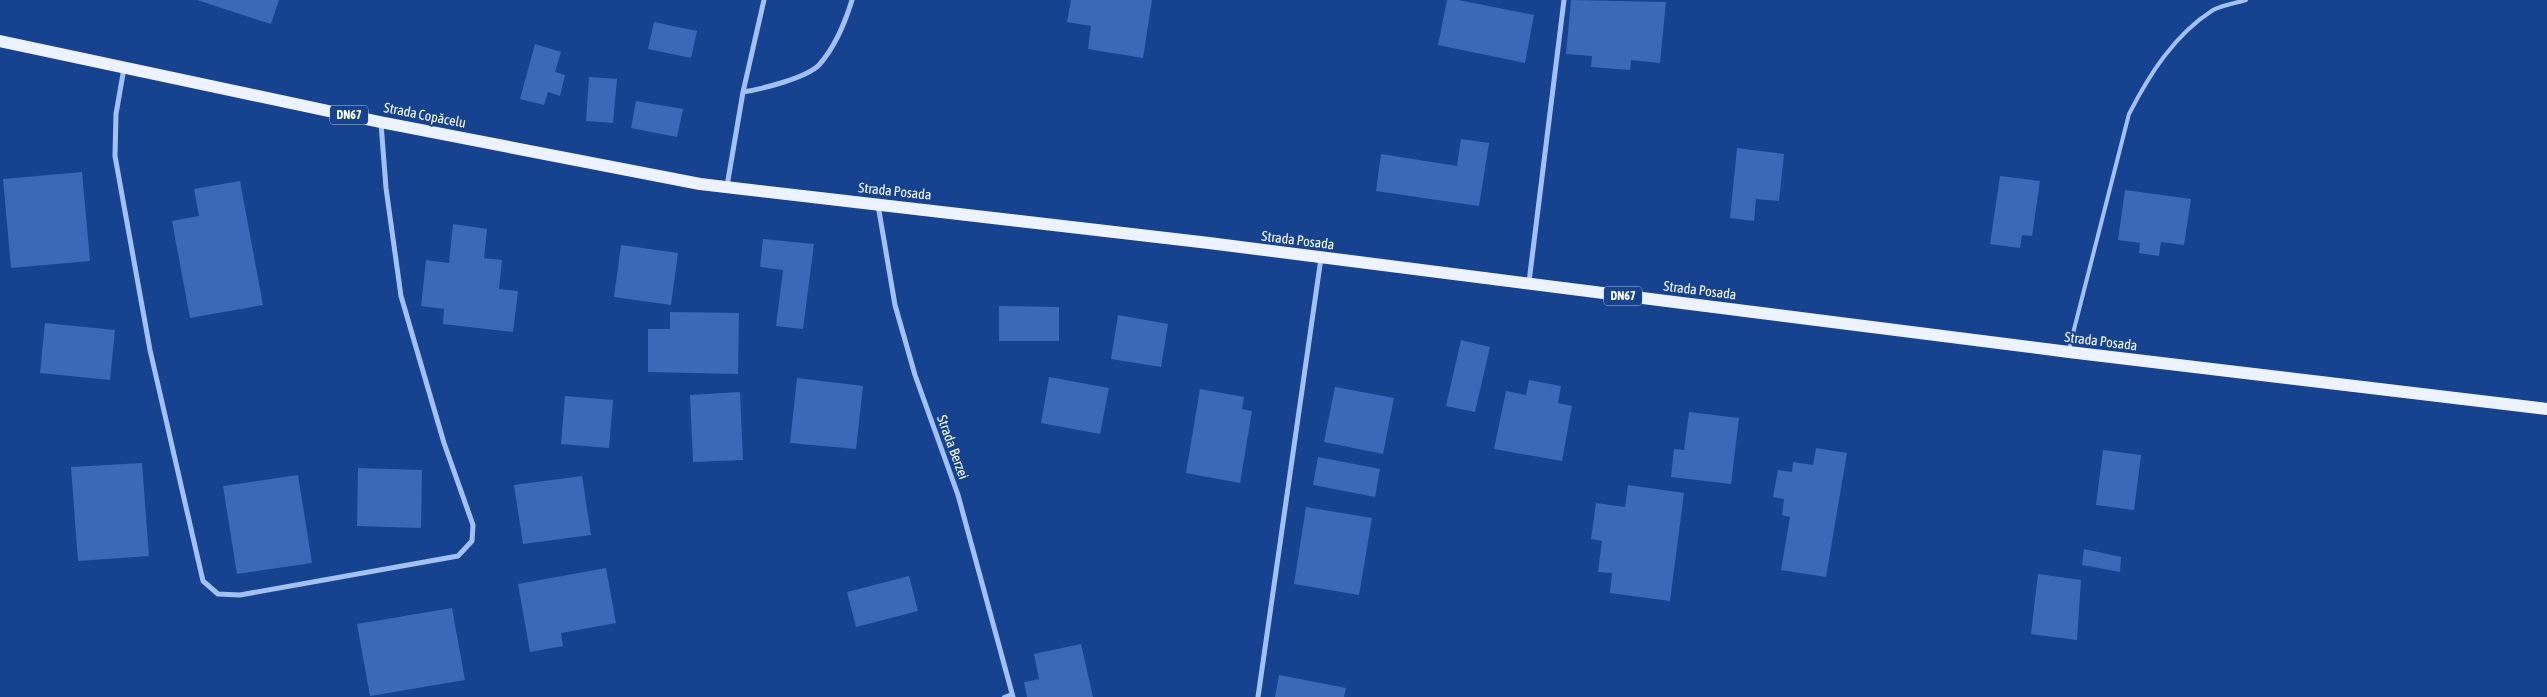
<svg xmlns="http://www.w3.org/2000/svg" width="2547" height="697" font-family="'Asap Condensed',sans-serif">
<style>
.building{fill:#3b69b7}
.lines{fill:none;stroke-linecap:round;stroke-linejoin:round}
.lane{stroke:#a3c1f0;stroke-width:4}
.street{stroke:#a3c1f0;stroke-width:5}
.primary{stroke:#ecf2ff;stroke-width:12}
.labels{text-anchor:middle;stroke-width:4.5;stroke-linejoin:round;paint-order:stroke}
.shield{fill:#164390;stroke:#b9c7de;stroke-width:1}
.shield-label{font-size:12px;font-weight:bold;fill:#fff}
.street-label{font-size:14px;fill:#fff;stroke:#164390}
</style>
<rect width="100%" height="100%" fill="#164390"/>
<path class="building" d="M197 0H279L271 24Z
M1071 0H1152L1143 58 1088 49 1091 26 1067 22Z
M1447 0H1458L1534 15 1525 63 1438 45Z
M1571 0 1666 2 1660 63 1631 60 1630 70 1591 67 1592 56 1566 54Z
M654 22 697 31 691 58 648 49Z
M535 44 561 52 555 72 565 75 560 96 548 92 544 105 520 99Z
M589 77 617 79 613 123 586 121Z
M636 101 683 109 677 137 631 128Z
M1461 139 1489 143 1479 206 1376 191 1381 154 1457 166Z
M1737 148 1784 154 1779 201 1756 199 1754 221 1730 218Z
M82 172 90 261 11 268 3 179Z
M2000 176 2040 181 2032 236 2022 235 2020 248 1990 244Z
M240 181 263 305 190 318 172 221 199 216 194 189Z
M2125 190 2191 199 2184 245 2161 242 2159 256 2139 253 2140 243 2118 240Z
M453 224 487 229 484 258 502 260 499 289 518 291 513 332 443 324 444 309 421 306 426 260 449 263Z
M763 239 814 244 803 329 776 326 783 270 760 267Z
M621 245 678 253 671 305 614 297Z
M999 306 1059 307V341H999Z
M670 312 739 313 738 374 648 372V329H670Z
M1118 315 1168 324 1161 367 1111 359Z
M45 323 115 330 110 380 40 373Z
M1461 340 1490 347 1475 412 1446 406Z
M1049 377 1109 388 1100 434 1041 423Z
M797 378 863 386 856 449 790 443Z
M1529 380 1561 386 1558 403 1572 406 1562 461 1494 449 1506 391 1526 395Z
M1335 387 1394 398 1383 454 1324 442Z
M1200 389 1244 397 1242 409 1252 411 1240 483 1186 473Z
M740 392 743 460 693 462 690 395Z
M565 396 613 400 609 448 561 444Z
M1689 412 1739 418 1731 484 1671 477 1674 449 1684 450Z
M1816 448 1847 453 1826 577 1781 570 1790 517 1782 515 1784 499 1773 497 1778 470 1792 472 1793 462 1813 465Z
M2103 450 2141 455 2134 510 2096 505Z
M1318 457 1380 469 1375 497 1313 485Z
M142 463 149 556 78 561 71 467Z
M358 468 422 470 421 528 357 526Z
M298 475 312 563 237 574 223 486Z
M582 476 591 535 523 544 514 485Z
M1628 485 1684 493 1670 601 1610 593 1612 573 1598 572 1602 541 1591 539 1596 503 1625 507Z
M1306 507 1372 518 1359 595 1294 584Z
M2084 549 2121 557 2120 572 2082 565Z
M606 568 616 623 561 633 563 646 530 652 518 584Z
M2038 574 2081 580 2077 640 2031 634Z
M909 576 918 611 856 627 847 592Z
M452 608 465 680 370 696 357 624Z
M1081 644 1093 697H1027L1024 682 1039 679 1034 654Z
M1279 675 1346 688 1344 697H1275Z"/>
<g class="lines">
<path class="lane" d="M2069 349 2129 114C2149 75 2174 35 2213 10 2222 5 2236 3 2246 0
M1004 697 1012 694"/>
<path class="street" d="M124 68 116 114 115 156 150 350 203 581 218 594 240 595 458 556 472 541 473 525 444 443 401 296 386 188 381 123
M743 92C762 89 806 78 819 65 835 47 845 23 852 0
M727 186 743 92 764 0
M878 205 895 305 915 375 958 495 1013 697
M1529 282 1564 0
M1258 697 1321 258"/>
<path class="primary" d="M0 41 380 122 700 184 1209 243 2069 352 2547 409"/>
</g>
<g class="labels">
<g class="shield">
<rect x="330" y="105.5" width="38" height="19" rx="4"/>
<rect x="1604" y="286.5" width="38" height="19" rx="4"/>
</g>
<g class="shield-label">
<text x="349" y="119">DN67</text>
<text x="1623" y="300">DN67</text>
</g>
<g class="street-label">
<text transform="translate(425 115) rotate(11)" y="5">Strada Copăcelu</text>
<text transform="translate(895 191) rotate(6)" y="5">Strada Posada</text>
<text transform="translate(1298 240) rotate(7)" y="5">Strada Posada</text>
<text transform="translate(1700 290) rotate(7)" y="5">Strada Posada</text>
<text transform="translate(2101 341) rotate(7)" y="5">Strada Posada</text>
<text transform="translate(953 447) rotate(70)" y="5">Strada Berzei</text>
</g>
</g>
</svg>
